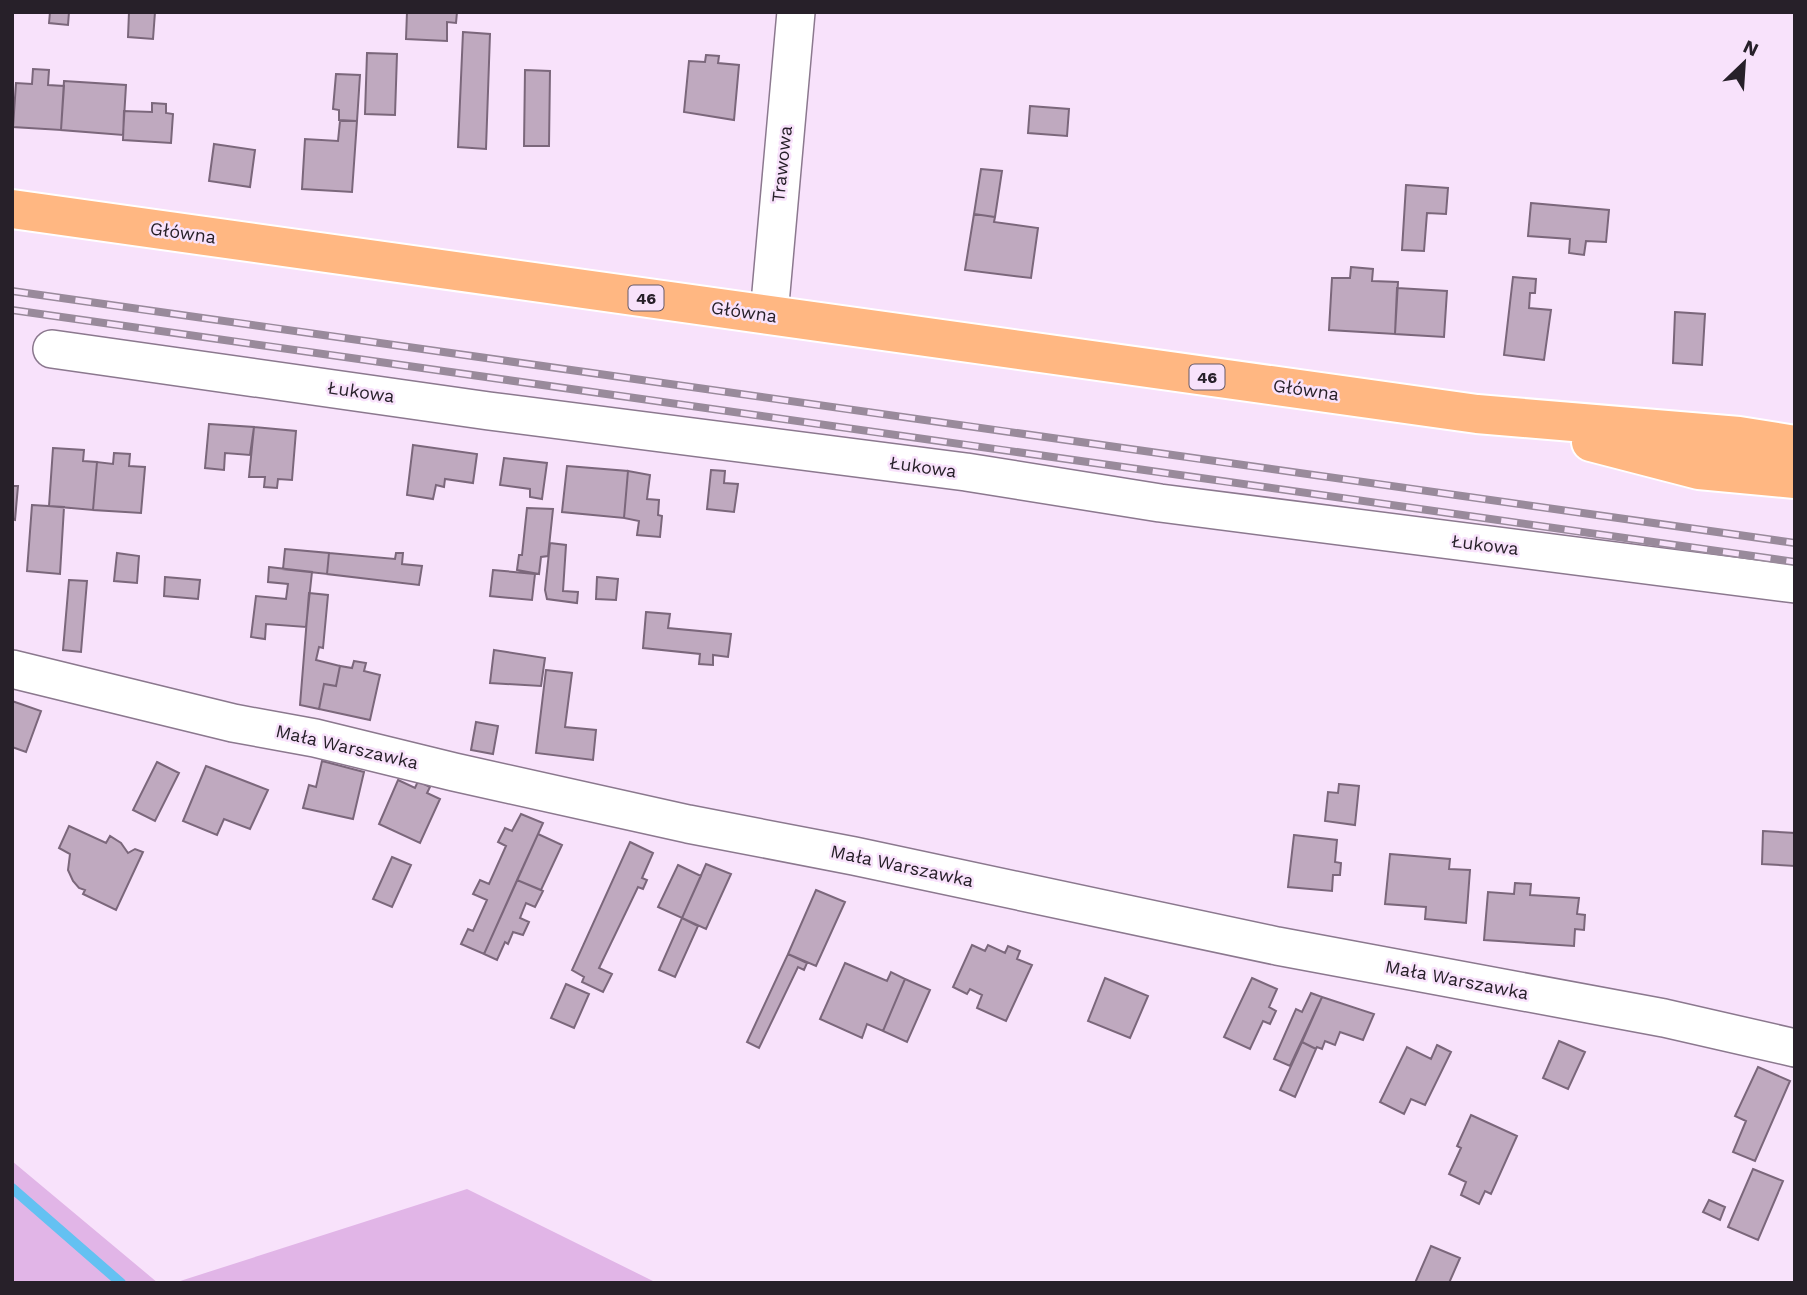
<svg xmlns="http://www.w3.org/2000/svg" width="1807" height="1295" font-family="'Work Sans',sans-serif">
<style>
.green{fill:#e1b5e7}
.lines{fill:none;stroke-linecap:round;stroke-linejoin:round}
.stream{stroke:#64c1f2;stroke-width:10}
.building{fill:#bfa9bf;stroke:#7b677b;stroke-width:2}
.street-casing{stroke:#8b788e;stroke-width:40}
.primary-casing{stroke:#fff;stroke-width:42}
.street{stroke:#fff;stroke-width:37}
.primary{stroke:#ffb782;stroke-width:38}
.rail-casing{stroke:#998a9b;stroke-width:8}
.rail{stroke:#f8e2fb;stroke-width:5;stroke-dasharray:16;stroke-linecap:butt}
.labels{text-anchor:middle;stroke-width:5;stroke-linejoin:round;paint-order:stroke}
.shield{fill:#f8e2fb;stroke:#665a68;stroke-width:2}
.shield-label{font-size:16px;font-weight:bold;fill:#272029}
.street-label{font-size:18px;fill:#272029;stroke:#f8e2fb}
</style>
<rect width="100%" height="100%" fill="#f8e2fb"/>
<path class="green" d="M12 1161 158 1283H12Z
M467 1189 657 1283H174Z"/>
<g class="lines">
<path class="stream" d="M12 1188 121 1283"/>
</g>
<path class="building" d="M50 12H69L68 25 49 23Z
M129 12H155L153 39 128 37Z
M407 12H457L456 23 447 22V41L406 39Z
M463 32 490 34 486 149 458 147Z
M367 53 397 54 395 115 365 114Z
M706 55 719 56 718 63 739 65 734 120 684 112 689 61 705 62Z
M33 69 49 70 48 85 64 86 61 130 13 127 16 83 32 84Z
M525 70 550 71 549 146H524Z
M336 74 360 75 357 121 339 120V110L333 109Z
M64 81 126 85 123 135 61 130Z
M152 103 166 104V113L173 114 171 143 123 140 124 111 152 112Z
M1030 106 1069 109 1067 136 1028 133Z
M340 121H357L352 192 302 189 305 139 338 141Z
M214 144 255 150 250 187 209 181Z
M981 169 1002 171 995 217 974 214Z
M1406 185 1448 188 1446 214 1427 213 1424 251 1402 250Z
M1531 203 1609 210 1606 242 1586 241 1584 255 1569 253 1570 239 1528 236Z
M974 214 995 217 994 222 1038 228 1031 278 965 270Z
M1351 267 1373 269 1372 281 1398 282 1395 334 1329 330 1332 278H1350Z
M1513 277 1536 279 1535 293H1530L1529 308 1551 310 1544 360 1504 355Z
M1397 288 1447 291 1444 337 1395 334Z
M1675 312 1705 314 1702 365 1673 363Z
M209 424 254 427 250 455 225 453 224 470 205 468Z
M254 427 296 431 292 480 278 479 277 488 264 487 265 477H249Z
M413 445 477 454 473 483 445 479 444 487 436 485 433 499 407 495Z
M53 448 84 450 83 461 97 462 93 510 49 506Z
M114 453 130 454 129 466 145 467 141 513 93 510 97 462 113 464Z
M504 458 547 463 542 499 530 497V489L500 485Z
M567 466 628 471 624 518 562 512Z
M711 470 725 471 724 483 738 484 734 512 707 509Z
M628 471 650 475 647 499 659 500 658 515 662 516 660 537 637 535 639 521 624 518Z
M12 486H18L15 520 12 519Z
M32 505 64 507 60 574 27 571Z
M527 508 553 509 548 556 541 557 539 574 517 570 519 555H522Z
M550 543 566 545 563 591 578 592 577 603 547 599 545 590Z
M285 549 329 553 327 574 283 569Z
M117 553 139 556 137 583 114 581Z
M329 553 395 559 396 553H403L402 564 422 566 419 585 327 574Z
M269 567 312 572 306 627 266 624 265 639 251 637 256 596 286 599 288 584 268 582Z
M493 570 535 574 532 600 490 596Z
M165 577 200 580 198 599 164 596Z
M597 577 618 579 616 600 596 599Z
M69 580 87 581 81 652 63 650Z
M309 593 328 595 323 648 319 647 316 660 340 666 336 686 324 684 319 709 300 705Z
M646 612 670 614 668 628 731 634 728 657 713 655V665L699 664 700 654 643 648Z
M494 650 545 658 541 686 490 683Z
M354 661 366 663 364 671 380 675 370 720 319 709 324 684 336 686 340 666 352 668Z
M546 670 572 673 565 727 596 730 593 760 536 753Z
M12 701 41 711 26 752 12 747Z
M476 722 498 726 493 754 471 750Z
M322 761 364 772 353 819 303 808 309 785 316 787Z
M157 762 179 773 155 821 133 810Z
M206 766 268 790 250 829 224 819 217 835 183 821Z
M398 780 415 788 418 781 430 787 427 793 440 799 420 843 379 824Z
M1339 784 1359 786 1355 825 1325 821 1328 792 1338 793Z
M521 814 543 823 484 954 461 944 468 929 473 931 487 900 473 894 480 880 489 884 506 846 498 842 505 828 512 831Z
M69 826 106 843 110 836 121 843 128 853 135 849 143 852 116 910 83 894 85 890 79 888 73 881 68 870 70 854 59 848Z
M1763 831 1795 833V866L1762 864Z
M538 834 562 845 541 890 517 880Z
M1294 835 1337 840 1335 862 1341 863 1340 875H1333L1332 891 1288 887Z
M630 842 653 853 642 878 647 880 643 889 638 887 599 968 612 974 603 992 582 982 584 977 572 970Z
M1390 854 1450 859 1449 869 1470 870 1466 923 1425 919 1426 907 1385 904Z
M392 857 411 865 392 907 373 899Z
M706 864 731 874 706 929 682 918Z
M678 865 701 876 682 918 658 907Z
M517 880 543 891 535 907 526 903 520 918 529 922 523 935 513 932 508 944 505 942 497 960 484 954Z
M1515 883 1531 884 1530 895 1579 898 1577 914 1585 915 1584 930 1575 929 1574 946 1484 940 1488 892 1514 894Z
M816 890 845 902 816 966 788 954Z
M682 918 698 926 675 977 659 970Z
M972 945 985 951 988 945 1005 953 1008 946 1020 951 1017 959 1032 965 1006 1021 977 1008 982 995 970 989 967 994 953 987Z
M788 954 807 963 804 970 798 967 759 1048 747 1042Z
M845 963 887 981 891 972 905 979 883 1031 867 1024 862 1038 820 1019Z
M1105 978 1148 996 1130 1038 1088 1021Z
M1252 978 1277 989 1269 1007 1276 1011 1270 1024 1263 1021 1250 1049 1224 1037Z
M905 979 930 990 907 1042 883 1031Z
M566 984 589 994 574 1028 551 1018Z
M1311 993 1322 997 1290 1066 1274 1059 1296 1009 1302 1012Z
M1322 997 1374 1014 1363 1040 1340 1032 1335 1045 1325 1041 1322 1049 1317 1047 1316 1049 1302 1042Z
M1559 1041 1585 1052 1568 1089 1543 1078Z
M1302 1042 1316 1049 1295 1097 1280 1090Z
M1437 1045 1451 1052 1425 1105 1411 1099 1404 1114 1380 1102 1407 1047 1431 1059Z
M1758 1067 1790 1081 1755 1161 1733 1152 1746 1121 1735 1116Z
M1471 1115 1517 1136 1491 1194 1485 1191 1479 1204 1461 1195 1466 1182 1449 1174 1461 1148 1457 1146Z
M1753 1169 1783 1181 1758 1240 1728 1227Z
M1709 1200 1725 1207 1720 1220 1703 1212Z
M1431 1246 1460 1258 1449 1283H1415Z"/>
<g class="lines">
<defs>
<path id="street" d="M769 315 796 12
M52 349 489 411 966 472 1160 503 1795 584
M12 669 233 723 315 738 454 772 688 824 854 856 1277 946 1664 1018 1795 1048"/>
<path id="primary" d="M12 209 1477 414 1739 436 1795 445
M1591 442 1699 470 1795 479"/>
</defs>
<use href="#street" class="street-casing"/>
<use href="#primary" class="primary-casing"/>
<use href="#street" class="street"/>
<use href="#primary" class="primary"/>
<defs>
<path id="rail" d="M12 291 1795 543
M12 310 1795 562"/>
</defs>
<use href="#rail" class="rail-casing"/>
<use href="#rail" class="rail"/>
</g>
<g class="labels">
<g class="shield">
<rect x="628.5" y="285.5" width="35" height="25" rx="5"/>
<rect x="1189.5" y="364.5" width="35" height="25" rx="5"/>
</g>
<g class="shield-label">
<text x="646" y="304">46</text>
<text x="1207" y="383">46</text>
</g>
<g class="street-label">
<text transform="translate(782 164) rotate(-84)" y="6">Trawowa</text>
<text transform="translate(183 233) rotate(8)" y="6">Główna</text>
<text transform="translate(744 312) rotate(8)" y="6">Główna</text>
<text transform="translate(1306 390) rotate(8)" y="6">Główna</text>
<text transform="translate(361 392) rotate(8)" y="6">Łukowa</text>
<text transform="translate(923 467) rotate(8)" y="6">Łukowa</text>
<text transform="translate(1485 545) rotate(7)" y="6">Łukowa</text>
<text transform="translate(347 747) rotate(13)" y="6">Mała Warszawka</text>
<text transform="translate(902 866) rotate(12)" y="6">Mała Warszawka</text>
<text transform="translate(1457 980) rotate(11)" y="6">Mała Warszawka</text>
</g>
</g>
<rect width="1807" height="1295" fill="none" stroke="#272029" stroke-width="28"/>
<g transform="translate(1744 63) rotate(25)" stroke="#f8e2fb" stroke-width="5" paint-order="stroke">
<path d="M0-5L12 26L0 18L-12 26Z" fill="#272029"/>
<text y="-10" font-size="19" font-weight="bold" text-anchor="middle" fill="#272029">N</text>
</g>
</svg>
